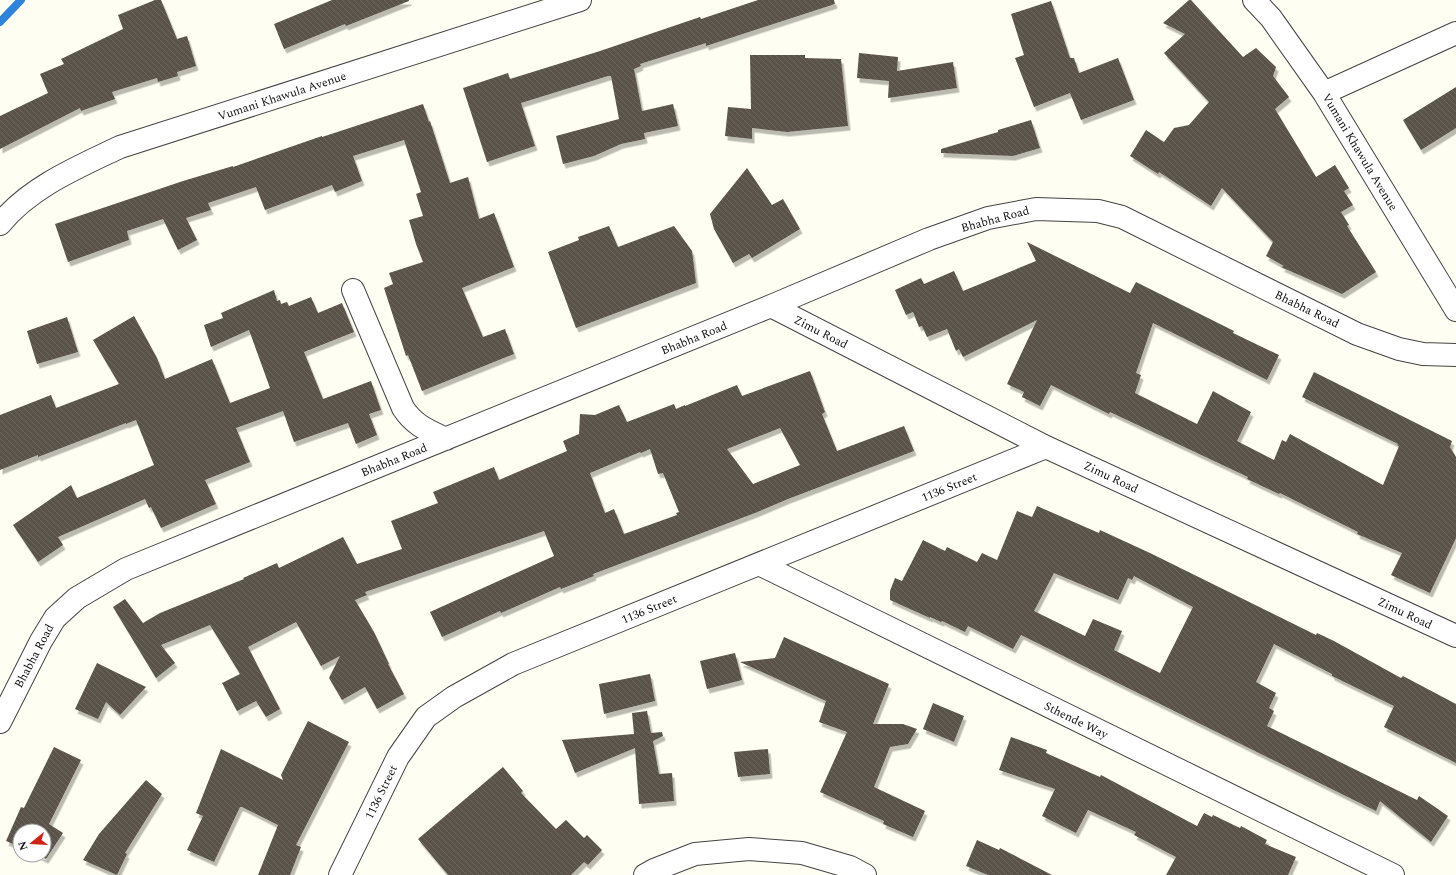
<svg xmlns="http://www.w3.org/2000/svg" width="1456" height="875" font-family="Spectral,serif">
<style>
.lines{fill:none;stroke-linecap:round;stroke-linejoin:round}
.stream{stroke:#2e84dd;stroke-width:8}
.building{fill:url(#building-back-hatch);fill-rule:evenodd;filter:url(#shadow)}
.minor-casing{stroke:#434343;stroke-width:24}
.minor{stroke:#fff;stroke-width:22}
.labels{text-anchor:middle;stroke-width:4;stroke-linejoin:round;paint-order:stroke}
.street-label{font-size:12px;fill:#101010;stroke:#fff}
</style>
<defs>
<pattern id="building-back-hatch" width="6" height="6" patternUnits="userSpaceOnUse"><rect width="6" height="6" fill="#5a524a"/><path d="M-1 5l2 2M0 0l6 6M5-1l2 2" fill="none" stroke="#6d6660"/></pattern>
<filter id="shadow"><feDropShadow dx="2.5" dy="4.5" stdDeviation="0" flood-color="#0004"/></filter>
</defs>
<rect width="100%" height="100%" fill="#fffef2"/>
<g class="lines">
<path class="stream" d="M0 22 21 0"/>
</g>
<path class="building" d="M155 0H161L177 39 187 36 196 66 177 72 178 76 158 82 157 78 112 92 115 99 81 111 80 108 0 149V116L48 93 40 74 64 64 61 59 123 29 118 15Z
M332 0H409V1L346 26 345 24 284 49 274 24Z
M758 0H834L835 4 706 46V43L640 64 641 66 634 69 642 111 673 104 678 126 644 133 645 139 621 144 594 156 563 164 556 136 619 119 611 76H608L521 103 535 146 487 162 463 88 508 73 510 79 600 51 700 17 701 19Z
M1189 0H1191L1243 57 1256 48 1276 67 1273 76 1289 97 1275 109 1316 177 1335 165 1349 188 1344 191 1353 205 1341 212 1349 225 1347 226 1376 272 1342 294 1281 267 1284 266 1266 256 1273 242 1222 188 1211 206 1159 172 1158 174 1130 156 1146 130 1164 142 1174 128 1189 125 1209 102 1164 53 1185 34 1163 23Z
M1051 1 1070 58H1074L1079 73 1118 58 1134 100 1081 120 1070 93 1034 107 1015 58 1024 55 1011 14Z
M859 53 898 57 897 71 953 62 957 88 888 98 889 81 857 78Z
M750 55H805V58L841 59 848 126 787 132 752 128V139L725 136 728 107 751 109Z
M1456 87V128L1421 150 1403 120Z
M423 104 429 122 430 121 450 183 468 177 479 219 494 213 514 267 462 288 483 337 505 329 514 354 422 391 408 355 406 356 384 288 393 284 389 273 423 262 416 244 409 220 423 216 416 194 421 192 404 140 353 156 362 181 335 192 332 185 265 210 256 187 208 203 211 210 186 218 197 240 178 250 163 219 127 231 129 240 68 262 55 224 183 181 233 166V167L322 136V137Z
M1031 120 1040 148 1013 156 941 153V149L998 132V130Z
M747 168 772 205 783 199 800 229 752 258 749 254 733 263 714 229 710 214Z
M609 226 618 247 674 226 692 251 696 283 576 328 548 252 579 240 578 237Z
M1027 242 1130 293 1136 282 1234 331 1233 333 1279 355 1267 380 1153 323 1136 373 1141 375 1135 393 1197 424 1213 391 1251 412 1237 441 1274 460 1282 440 1286 442 1290 434 1383 485 1399 446 1397 445 1398 444 1302 397 1314 372 1452 441 1450 447 1456 457V538L1430 593 1391 575 1402 553 1357 534 1358 532 1280 493 1279 494 1247 479 1248 477 1110 412 1109 414 1051 385 1040 406 1022 397 1024 392 1007 384 1037 320 963 357 959 349 956 351 947 329 927 337 922 326 919 327 913 312 906 315 895 290 921 278 924 284 954 271 963 291 1036 261Z
M274 290 277 301 280 300 281 304 287 302 289 306 311 297 318 313 342 303 354 332 304 352 323 399 371 381 381 410 369 414 377 435 356 444 348 423 294 442 283 411 236 428 250 462 205 480 216 504 161 528 151 507 149 508 145 499 58 537 63 545 38 562 13 525 71 485 77 498 154 465 136 420 126 424V423L38 457V455L0 470V415L51 395 56 408 119 384 93 340 134 316 157 358 165 379 212 359 230 403 270 388 249 330 211 347 204 325 223 318 221 313Z
M67 317 78 352 37 364 27 331Z
M810 371 825 412 822 414 837 451 904 426 914 451 788 499 755 513 593 574 594 576 561 589 560 587 501 613 500 611 442 637 430 612 554 556 544 531 365 592 367 595 355 600 374 632 389 664H388L404 694 377 709 365 687 342 700 329 678 340 656 321 666 296 622 248 647 280 709 266 717 256 701 237 711 222 683 240 674 210 625 161 645 175 663 156 678 113 607 125 599 143 623 160 613 244 579 243 578 277 563 279 568 343 537 357 564 402 549 391 521 438 503 433 492 494 467 499 480 567 451 563 441 579 434 580 414 595 415 619 405 627 422 674 404 676 409 685 405V406L737 385 742 396ZM780 428 800 465 753 484 727 449ZM650 449 658 474 663 473 679 512 676 513 677 515 624 534 614 509 605 513 590 473 640 452 641 453Z
M1037 506 1099 533 1100 530 1150 553 1316 635 1317 633 1334 641 1401 678 1403 676 1456 704V763L1384 727 1394 706 1332 676V674L1274 644 1256 682 1276 693 1269 708 1274 711 1267 726 1417 800 1419 796 1448 816 1431 842 1380 801 1376 811 1021 635 1013 649 968 626 965 632 942 621 941 622 930 617V618L890 600V591L895 578 902 581 923 540 945 551 947 547 977 562 982 553 997 560 1017 511 1032 517ZM1054 573 1118 600 1128 578 1132 580 1134 576 1193 607 1160 673 1114 650 1122 631 1093 619 1085 636 1034 611Z
M784 637 889 684 873 724H903L917 729 908 744 890 747 874 787 925 811 913 837 883 824 884 821 820 792 847 732 819 722 826 701 740 662 775 658Z
M735 653 742 680 707 689 700 661Z
M97 663 146 687 120 715 106 702 98 719 75 709Z
M650 674 655 701 604 714 599 684Z
M933 703 964 716 954 742 923 729Z
M647 711 651 733 662 732 663 736 653 741 659 774 672 773 674 801 639 804 635 748 575 773 562 740 634 734 632 713Z
M308 721 349 742 296 845 301 847 290 875H258L278 825 242 807H240L214 862 187 850 203 816 196 813 221 749 283 780 281 775Z
M1011 737 1047 750 1046 753 1100 777 1101 775 1197 826 1204 813 1212 817 1213 815 1240 828 1241 826 1267 840 1265 844 1296 857 1288 875H1166L1176 857 1134 835 1136 832 1088 810 1076 833 1042 816 1055 789 999 770Z
M54 747 81 760 49 824 63 833 46 859 37 855H44V831H20V847L6 841 21 807 24 808Z
M768 749 770 774 738 777 734 752Z
M503 767 523 791 521 793 556 829 566 820 584 838 587 835 602 850 588 865 584 862 571 875H448L418 839Z
M146 780 162 794 125 853 127 854 117 875 83 860 99 834Z
M977 840 999 850 1000 848 1052 875H988L966 866Z"/>
<g class="lines">
<defs>
<path id="minor" d="M1254 0 1271 18 1324 93 1456 310
M1324 93 1456 33
M0 224C30 187 78 167 120 147L580 0
M353 290 403 408C414 425 427 430 446 439
M771 306 1046 447 1456 636
M759 564 1393 875
M0 722 41 641 55 618 77 598 126 569 771 306 929 239 988 218 1036 209 1098 211 1122 217 1357 334 1399 349 1423 354 1456 355
M340 875 398 757 426 717 454 697 513 664 1046 447
M645 875 654 870 695 854 749 849 802 853 850 867 865 875"/>
</defs>
<use href="#minor" class="minor-casing"/>
<use href="#minor" class="minor"/>
</g>
<g class="labels">
<g class="street-label">
<text transform="translate(282 96) rotate(-18)" y="4">Vumani Khawula Avenue</text>
<text transform="translate(1360 152) rotate(59)" y="4">Vumani Khawula Avenue</text>
<text transform="translate(995 219) rotate(-15)" y="4">Bhabha Road</text>
<text transform="translate(1307 309) rotate(26)" y="4">Bhabha Road</text>
<text transform="translate(821 332) rotate(27)" y="4">Zimu Road</text>
<text transform="translate(694 338) rotate(-22)" y="4">Bhabha Road</text>
<text transform="translate(394 460) rotate(-22)" y="4">Bhabha Road</text>
<text transform="translate(1111 477) rotate(25)" y="4">Zimu Road</text>
<text transform="translate(949 487) rotate(-22)" y="4">1136 Street</text>
<text transform="translate(649 609) rotate(-22)" y="4">1136 Street</text>
<text transform="translate(1405 613) rotate(25)" y="4">Zimu Road</text>
<text transform="translate(34 656) rotate(-62)" y="4">Bhabha Road</text>
<text transform="translate(1076 720) rotate(26)" y="4">Sthende Way</text>
<text transform="translate(381 792) rotate(-64)" y="4">1136 Street</text>
</g>
</g>
<g transform="translate(32 843) rotate(252)"><circle r="19" fill="#ffffff" stroke="#9f9f9f"/>
<path d="M0-3L7 15L0 10L-7 15Z" fill="#d12216"/>
<text y="-6" font-size="11" font-weight="bold" text-anchor="middle" fill="#101010">N</text>
</g>
</svg>
